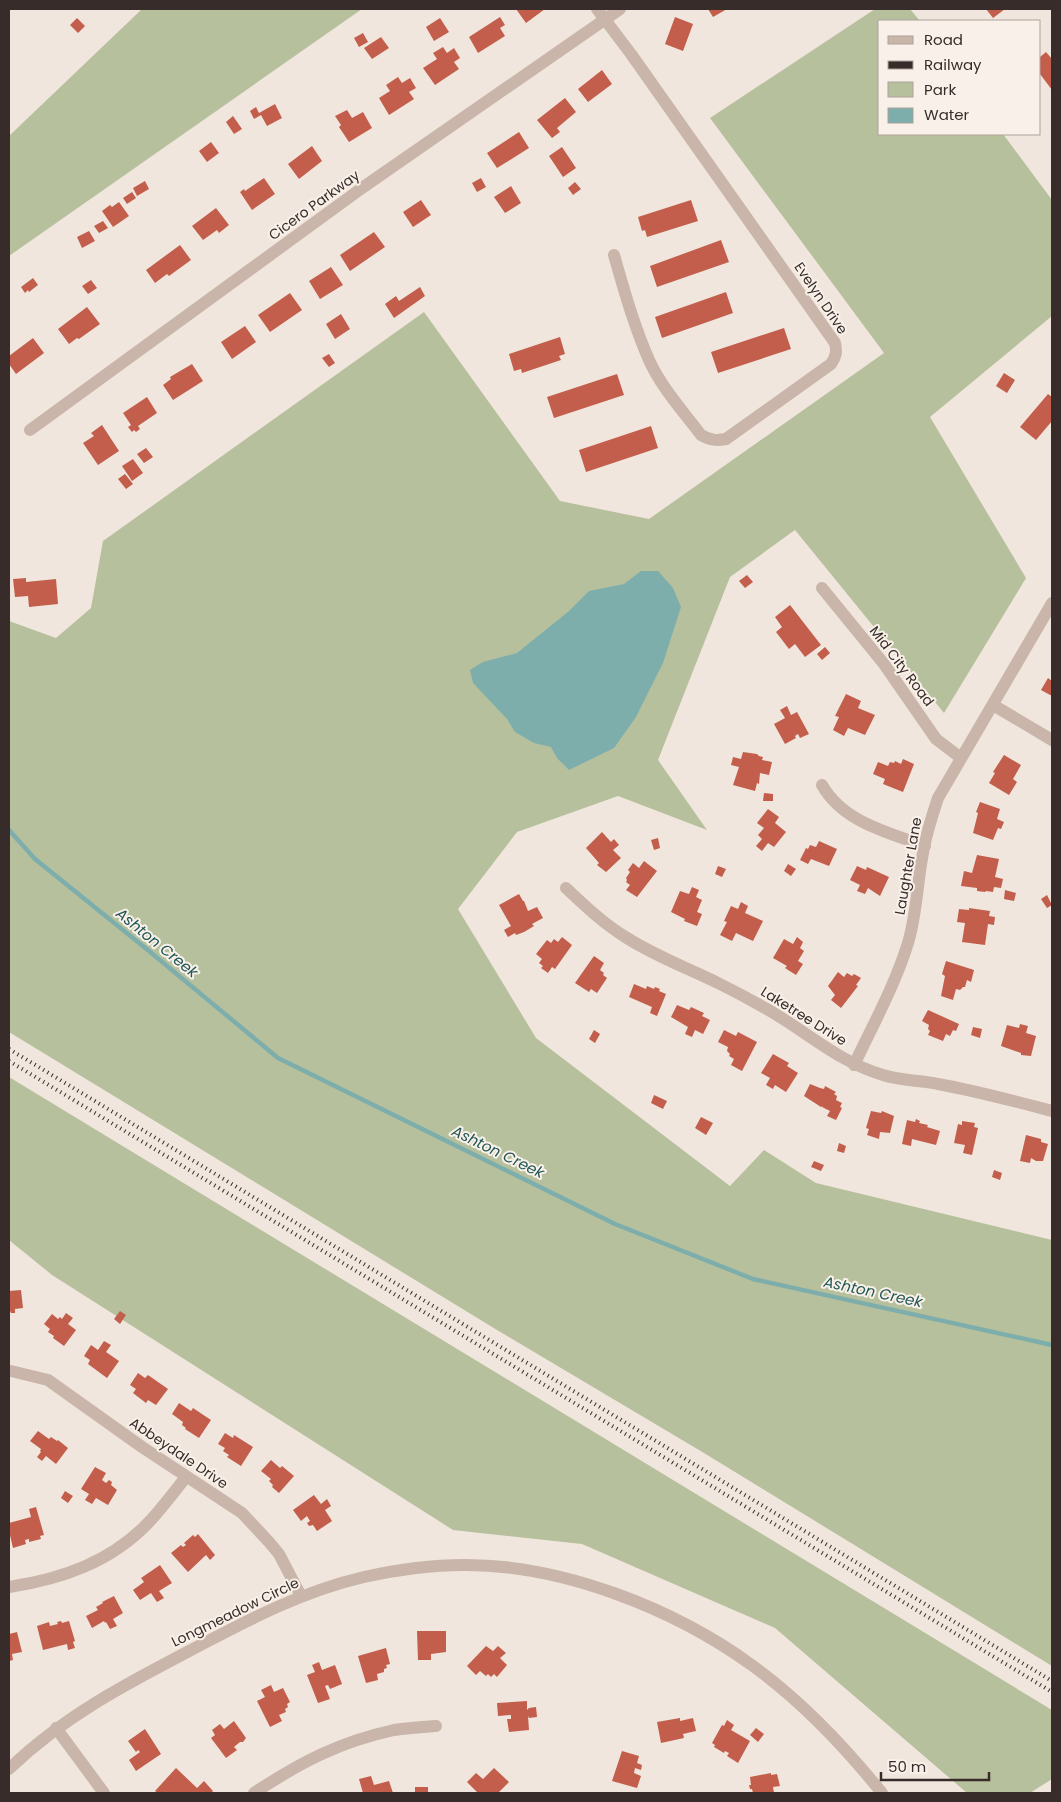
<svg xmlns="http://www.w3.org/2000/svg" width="1061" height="1802" font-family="Poppins,sans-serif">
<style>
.green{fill:#b7c09d}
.water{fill:#7daeac}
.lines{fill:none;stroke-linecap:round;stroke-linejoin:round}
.stream{stroke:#7daeac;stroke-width:4.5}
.building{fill:#c25e4b}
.street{stroke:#c9b5a9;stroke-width:12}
.rail{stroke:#372c29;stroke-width:4;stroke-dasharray:1 4;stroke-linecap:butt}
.labels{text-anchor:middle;stroke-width:4;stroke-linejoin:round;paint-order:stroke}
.street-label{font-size:14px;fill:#372c29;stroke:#f9f1e9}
.water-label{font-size:15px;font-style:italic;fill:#205756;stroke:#f9f1e9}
</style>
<rect width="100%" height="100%" fill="#f1e6dd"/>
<path class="green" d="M142 9H362L9 256V136Z
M875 9H910L920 21H880V134H1003L1052 200V316L930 417 1026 578 944 713 795 530 730 577 658 760 707 830 618 796 517 832 458 909 536 1038 730 1186 764 1150 816 1183 1052 1240V1666L704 1453 497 1330 9 1032V621L56 638 91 608 103 541 424 312 560 501 649 519 884 353 710 118Z
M9 1077 1052 1710V1779L1030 1793H967L775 1628 582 1544 453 1530 52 1275 9 1240Z"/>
<path class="water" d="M641 571H658L673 588 681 607 663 663 636 717 614 748 569 770 557 758 551 747 534 743 515 732 507 719 473 683 470 670 483 662 517 653 569 611 589 591 624 584Z"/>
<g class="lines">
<path class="stream" d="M9 830 35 859 149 951 278 1058 615 1224 753 1279 1052 1345"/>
</g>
<path class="building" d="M516 9H545L526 23Z
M708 9H727L713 17Z
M986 9H1005L993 18Z
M500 17 505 25 500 28 505 36 478 53 469 37Z
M675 17 693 24 683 51 665 44Z
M77 18 85 26 78 33 70 25Z
M440 18 449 32 434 41 426 27Z
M363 33 368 42 359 47 354 38Z
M381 37 389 48 372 59 364 48Z
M443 47 447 53 454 48 460 58 454 62 459 69 435 85 423 68 437 59 433 53Z
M1046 52 1052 59V90L1040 74V57Z
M602 70 612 84 588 102 578 89Z
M398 77 402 83 410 78 416 88 409 92 414 99 389 115 379 98 390 91 386 85Z
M565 98 576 112 557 128 560 132 552 138 537 120Z
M275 104 282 118 267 126 261 115 254 119 250 111 256 107 259 113Z
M347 110 352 118 363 112 372 128 349 142 339 127 341 125 335 116Z
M233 116 242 129 234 134 226 122Z
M519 132 529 148 497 168 487 153Z
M211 142 219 153 207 162 199 151Z
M312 146 322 161 299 179 288 164Z
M562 147 576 168 563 177 549 156Z
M264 178 275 194 252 210 240 192 244 189 245 191Z
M481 178 486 187 477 192 472 183Z
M145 181 149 189 137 196 133 188Z
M575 182 581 189 573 195 568 188Z
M511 186 521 203 505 213 494 197Z
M132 192 136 198 127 204 123 198Z
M421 200 431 215 413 227 403 212Z
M691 200 698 221 647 237 645 230 642 231 638 217Z
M119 202 129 216 113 227 102 211 110 205 112 207Z
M216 208 229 225 219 233 217 230 203 240 192 226Z
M103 221 108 228 99 233 94 226Z
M89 231 95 241 82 248 77 237Z
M374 232 385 247 350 271 340 255Z
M721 240 729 262 657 287 650 266Z
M180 245 191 260 169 276 167 274 155 283 146 270Z
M331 267 343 285 320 299 309 281Z
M33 278 38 285 29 292 28 290 25 293 21 287Z
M91 280 97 288 88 294 82 286Z
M420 287 425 296 394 318 385 304 396 296 399 301Z
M726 292 733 313 662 338 655 317Z
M290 293 302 310 270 332 258 315Z
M87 307 100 324 79 339 77 338 69 344 58 329Z
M341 314 350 329 335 339 326 324Z
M245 326 256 342 232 359 221 342Z
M784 328 791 349 718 373 711 352Z
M560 337 565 354 559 356 561 360 522 373 521 369 514 371 509 354Z
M33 338 44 353 16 374 9 364V356Z
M329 354 335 363 329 367 322 358Z
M192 364 203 381 173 400 163 385 171 379 170 377Z
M1004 373 1015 380 1007 393 996 386Z
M617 374 624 395 554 418 547 397Z
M1048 394 1052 397V421L1036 440 1020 427Z
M147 397 157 413 138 426 140 429 136 432 134 430 132 432 128 427 131 425 123 413Z
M102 425 119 451 98 465 83 443 94 436 91 433Z
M651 426 658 448 586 472 579 450Z
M146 448 153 457 144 463 137 454Z
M133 459 143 473 132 481 122 466Z
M125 474 133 484 126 489 118 479Z
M747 575 753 582 745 588 739 581Z
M26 578V582L56 579 58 604 29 607 28 596 15 597 13 579Z
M790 605 821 645 805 657 795 644 789 649 776 632 782 627 775 617Z
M825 647 830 653 822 660 817 654Z
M1048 678 1052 681V696L1041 690Z
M846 694 861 701 858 708 875 715 865 735 848 728 844 736 833 730 839 717 835 716Z
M787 706 791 715 797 712 809 734 800 738 798 734 795 736 796 738 785 744 774 724 785 718 780 710Z
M743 752 757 754 759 756 763 757 762 760 772 762 769 775 760 773 759 784 757 783 755 791 733 785 739 767 731 765 733 757 741 759Z
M1004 755 1021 765 1013 779 1017 782 1009 795 989 783 995 773 993 772Z
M903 759 914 764 903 792 883 784 885 779 873 774 878 762 888 766 890 762 894 763 895 761 901 764Z
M764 793 773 794V801H763Z
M980 802 1000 809 997 819 1004 822 1001 829 998 828 993 840 973 833 978 813 976 812Z
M768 809 779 817 775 823 786 832 774 847 768 843 762 851 756 846 762 839 758 835 764 828 757 823Z
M602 832 611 842 614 839 619 845 613 850 621 858 606 872 597 865 599 863 586 848Z
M658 838 660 848 654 850 651 840Z
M819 841 837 849 829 866 811 859 808 864 800 860 806 848 808 849 810 845 816 847Z
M977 855 999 859 995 877 1003 879 1001 888 994 887 993 892 986 891 985 892 977 891V888L961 886 964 871 972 873Z
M644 861 657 871 637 897 626 890 630 885 626 882 627 880 626 878 630 872 628 870 633 863 639 868Z
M788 864 796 869 791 876 784 871Z
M718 866 726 869 722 877 715 874Z
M857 866 866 870 867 867 889 877 880 896 868 888 865 894 857 891 860 885 850 880Z
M692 887 699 890 696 897 702 900 697 912 702 914 697 926 684 921 685 919 671 912 680 891 689 894Z
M1005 890 1016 893 1014 901 1004 899Z
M519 894 523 901H524L528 911 537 907 543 918 532 924 534 926 524 932 516 935 515 933 508 937 504 930 511 926 499 905Z
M1047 895 1052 905 1047 908 1041 899Z
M741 902 748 906 745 913 763 921 753 941 736 933 732 941 720 935 727 922 724 921 731 906 738 909Z
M969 908 990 911 989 916 995 917 994 925 988 924 985 945 962 942 965 923 957 922 959 909 969 910Z
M562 937 572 945 555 969 552 967 548 973 541 968 543 966 539 963 542 959 536 954 547 940 551 943 554 939 558 942Z
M797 937 803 942 800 948 804 951 798 961 803 964 796 975 785 968 787 966 773 958 784 939 793 944Z
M594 956 604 963 600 970 604 973 603 975 607 978 597 993 591 989 589 992 575 983Z
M946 961 974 970 971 982 967 980 965 987H963L960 990 956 989 953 1000 941 996 945 976 942 974Z
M838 972 844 977 847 973 852 976 854 974 861 978 856 985 858 986 841 1008 831 1000 835 995 828 986Z
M634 984 646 989 647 986 654 989 655 987 660 989 659 991 666 994 657 1016 650 1013 652 1007 629 997Z
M677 1005 689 1010 691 1007 704 1013 702 1016 710 1020 703 1034 695 1030 692 1037 685 1034 688 1027 671 1017Z
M928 1010 959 1024 956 1031 953 1030 950 1036 946 1034 943 1041 928 1035 930 1031 928 1029 929 1025 922 1021Z
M1020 1024 1028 1026 1026 1033 1036 1036 1031 1056 1021 1055V1053L1001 1046 1007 1025 1019 1028Z
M973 1027 982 1029 980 1038 971 1035Z
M594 1030 600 1034 595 1043 589 1039Z
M724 1030 736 1036 738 1032 757 1042 742 1071 731 1065 734 1059 729 1056 730 1054 727 1051 728 1047 718 1042Z
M773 1054 789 1063 787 1066 798 1073 786 1092 775 1085 773 1089 766 1085 770 1078 761 1073Z
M810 1084 820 1088 824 1089 825 1086 836 1092 834 1094 837 1096 836 1100 842 1103 840 1107 842 1108 836 1120 827 1116 830 1111 822 1107 823 1106 821 1107 804 1096Z
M654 1095 667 1101 663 1109 651 1103Z
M871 1111 881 1113 882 1111 894 1116 890 1133 880 1132 879 1139 867 1135 869 1129 866 1128Z
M701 1117 713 1123 706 1135 695 1128Z
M916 1119 920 1121 919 1123 928 1125 927 1127 940 1131 936 1145 912 1139 911 1146 902 1144 907 1120 915 1122Z
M962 1121 975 1123 974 1127 978 1128 972 1155 963 1153 965 1145 954 1143 958 1124 962 1125Z
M1026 1135 1041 1139V1142L1048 1144 1043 1161H1036L1031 1158 1030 1163 1020 1161Z
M839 1143 846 1146 844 1153 837 1151Z
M814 1161 824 1165 821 1171 811 1167Z
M994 1170 1002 1173 1000 1180 992 1177Z
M21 1290 23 1308 15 1309V1313H11L9 1309V1291Z
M120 1311 126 1315 120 1324 114 1319Z
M66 1313 73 1318 68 1324 76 1330 64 1346 53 1338 54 1336 48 1332 50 1329 44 1324 52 1314 58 1319 60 1317 62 1319Z
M104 1341 111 1345 106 1352 119 1361 107 1378 88 1364 90 1360 84 1356 91 1345 98 1350Z
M138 1373 145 1378 148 1375 168 1389 156 1405 148 1400 146 1403 133 1393 136 1389 130 1385Z
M179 1403 191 1411 193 1408 211 1420 199 1438 185 1429 186 1428 182 1425 183 1422 172 1414Z
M38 1431 49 1439 51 1437 57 1441 58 1440 68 1448 56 1464 46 1456 42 1461 37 1457 41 1452 40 1451 41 1449 30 1441Z
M225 1433 233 1438 234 1435 253 1447 241 1466 227 1457 229 1455 223 1451 225 1448 218 1444Z
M271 1460 280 1468 282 1466 294 1476 279 1493 272 1487 273 1485 269 1481 271 1479 261 1471Z
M95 1467 106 1473 102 1480 106 1483 109 1480 112 1482 111 1485 117 1490 108 1505 96 1498 92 1504 85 1500 89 1494 81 1489Z
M65 1491 73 1496 68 1503 61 1498Z
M314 1495 321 1504 327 1499 331 1506 325 1510 332 1521 317 1531 313 1525 309 1526 307 1523 310 1521 307 1516 301 1521 293 1510Z
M36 1507 44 1535 40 1536 41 1539 29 1542V1539L25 1540 26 1544 13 1548 9 1531V1523L31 1517 29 1509Z
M198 1534 215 1555 210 1560 206 1555 188 1572 171 1553 181 1545 183 1547 186 1545 184 1543 193 1535 195 1537Z
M160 1565 172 1583 159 1591 164 1598 157 1602 151 1593 140 1600 133 1590 144 1582 141 1578Z
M114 1596 123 1613 113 1619 117 1626 110 1629 106 1622 105 1623 104 1621 92 1628 86 1616 98 1610 96 1607 103 1603 102 1602Z
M61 1621 62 1623 69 1621 75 1641 73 1642 75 1648 68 1650 67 1644 43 1650 37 1626 49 1622 50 1626 58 1624 57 1622Z
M417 1631H446V1652L431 1654V1660H418Z
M17 1632 22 1652 12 1654 13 1660 9 1661V1634Z
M486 1646 493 1651 498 1646 506 1653 500 1658 507 1665 497 1677 494 1674 491 1677 488 1674 486 1676 480 1671 476 1675 467 1666Z
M386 1648 390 1664 386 1665 387 1668 384 1669V1672L377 1674 378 1680 366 1683 358 1656Z
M319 1662 322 1670 335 1665 342 1684 330 1689 328 1685 325 1686 330 1699 318 1703 307 1675 315 1672 312 1665Z
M271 1685 274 1692 283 1688 290 1702 287 1704 288 1707 285 1709 286 1712 279 1715 282 1721 270 1727 257 1701 265 1697 261 1690Z
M527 1701V1710L529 1708 536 1707 537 1717 529 1718 528 1716 529 1730 509 1732 507 1719H511V1715L498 1716 497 1703Z
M680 1718V1721L693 1718 696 1731 683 1734 684 1738 661 1743 657 1722Z
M727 1720 734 1725 731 1730 750 1741 738 1763 727 1756 729 1753 725 1751 724 1753 714 1747 715 1745 712 1743 722 1725 724 1726Z
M234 1721 246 1738 243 1742H240L234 1747 237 1750 226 1758 211 1738 215 1735 212 1730 220 1724 224 1729Z
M756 1728 764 1734 758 1742 750 1735Z
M145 1729 161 1754 136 1771 129 1760 140 1752 138 1750 136 1752 128 1741Z
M622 1751 639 1756 637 1763 642 1765 641 1770 635 1768 634 1773 641 1776 637 1788 612 1781Z
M176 1768 197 1788 204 1781 213 1791 211 1793H158L155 1791Z
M494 1768 509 1782 498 1793H478L467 1782 476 1773 483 1779Z
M771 1773V1775L777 1774 780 1786 773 1787 774 1793H753L752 1789H750L749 1785H751L750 1777Z
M371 1776 374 1785 389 1781 393 1793H363L359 1779Z
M415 1787H428V1793H415Z"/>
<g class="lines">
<path class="street" d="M597 9 631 54 835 343C837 352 836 357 831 364L726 439C716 441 710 440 701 435 683 411 661 387 649 360 634 326 624 290 614 255
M30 430 362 188 620 9
M822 588 884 664 936 739 961 758
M993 705 1052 740
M822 785C843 822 887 832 925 846
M566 888C585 906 604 924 627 938 657 957 690 969 722 985 736 992 751 1000 765 1008 805 1030 838 1062 883 1075 901 1081 920 1080 938 1084 977 1091 1014 1101 1052 1111
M854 1065C873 1025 895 985 908 943 917 913 917 883 923 853 926 834 932 816 938 798L1052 603
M11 1371 48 1380 142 1447 242 1513 269 1542 279 1554 301 1596
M9 1587C62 1579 111 1562 149 1522 162 1508 174 1492 186 1477
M56 1728 104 1793
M9 1769C64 1716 126 1684 193 1649 248 1620 303 1591 364 1577 396 1570 430 1565 463 1565 562 1564 675 1609 753 1666 801 1701 845 1747 882 1793
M254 1793C301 1762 339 1742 394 1730 408 1728 422 1727 436 1726"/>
<path class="rail" d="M9 1049 1052 1681
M9 1061 1052 1692"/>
</g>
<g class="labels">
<g class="street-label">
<text transform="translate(314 205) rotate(-36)" y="5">Cicero Parkway</text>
<text transform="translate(821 298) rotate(56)" y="5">Evelyn Drive</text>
<text transform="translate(902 666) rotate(53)" y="5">Mid City Road</text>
<text transform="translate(908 866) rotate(-80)" y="5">Laughter Lane</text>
<text transform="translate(804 1016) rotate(32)" y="5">Laketree Drive</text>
<text transform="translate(179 1453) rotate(34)" y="5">Abbeydale Drive</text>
<text transform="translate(235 1612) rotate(-26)" y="5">Longmeadow Circle</text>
</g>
<g class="water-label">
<text transform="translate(157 943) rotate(39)" y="5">Ashton Creek</text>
<text transform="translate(498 1152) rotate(26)" y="5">Ashton Creek</text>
<text transform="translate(873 1292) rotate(12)" y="5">Ashton Creek</text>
</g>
</g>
<rect width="1061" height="1802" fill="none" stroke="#372c29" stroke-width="20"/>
<rect x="878" y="20" width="162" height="115" fill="#f9f1e9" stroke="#aba29c"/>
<rect x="888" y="36" width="25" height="8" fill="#c9b5a9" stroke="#aba29c"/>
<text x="924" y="45" font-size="15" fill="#372c29">Road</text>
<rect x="888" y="61" width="25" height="8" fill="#372c29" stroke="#aba29c"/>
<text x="924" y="70" font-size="15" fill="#372c29">Railway</text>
<rect x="888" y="82" width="25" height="15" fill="#b7c09d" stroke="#aba29c"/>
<text x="924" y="95" font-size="15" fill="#372c29">Park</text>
<rect x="888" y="108" width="25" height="15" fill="#7daeac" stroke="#aba29c"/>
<text x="924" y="120" font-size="15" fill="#372c29">Water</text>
<path d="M881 1772v8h108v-8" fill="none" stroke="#372c29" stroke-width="2.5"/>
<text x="888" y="1772" font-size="15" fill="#372c29" stroke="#f9f1e9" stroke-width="4" paint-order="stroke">50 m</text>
</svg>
